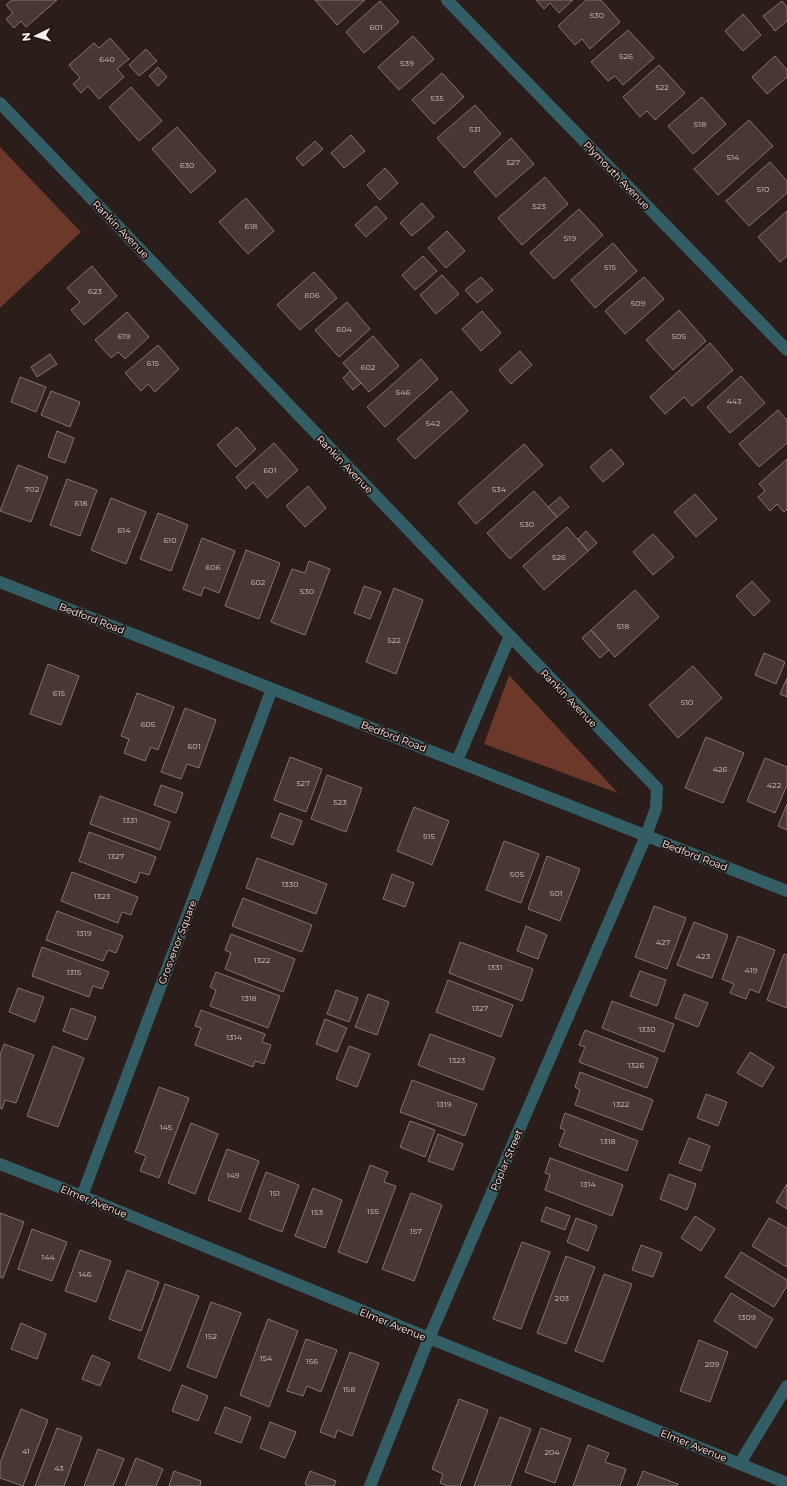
<svg xmlns="http://www.w3.org/2000/svg" width="787" height="1486" font-family="Montserrat,sans-serif">
<style>
.green{fill:#6c382a}
.building{fill:#473834;stroke:#84736e}
.lines{fill:none;stroke-linecap:round;stroke-linejoin:round}
.minor{stroke:#345e66;stroke-width:12}
.labels{text-anchor:middle;stroke-width:3.5;stroke-linejoin:round;paint-order:stroke}
.number-label{font-size:8px;fill:#cdc2bf}
.street-label{font-size:10px;fill:#faf0ed;stroke:#211410}
</style>
<rect width="100%" height="100%" fill="#2b1d19"/>
<path class="green" d="M0 147 81 232 0 308Z
M509 675 618 793 484 744Z"/>
<path class="building" d="M12 0H57L26 27 21 21 14 28 6 19 13 13 6 5Z
M315 0H365L337 25Z
M536 0H573L559 13 550 3 544 9Z
M586 0H601L620 22 590 49 582 39 575 45 558 26Z
M380 1 399 22 364 53 346 32Z
M782 1 787 7V21L775 31 763 16Z
M743 14 761 35 743 51 725 31Z
M628 30 654 58 623 85 615 76 608 81 591 62Z
M413 36 434 59 399 90 378 67Z
M110 38 129 59 117 69 124 77 99 99 88 86 81 93 73 84 80 78 69 65 94 43 99 48Z
M146 49 157 61 139 76 129 65Z
M775 56 787 70V77L767 94 752 77Z
M659 65 685 93 655 120 647 111 640 117 623 97Z
M158 67 167 77 158 86 149 76Z
M442 73 464 97 434 124 412 100Z
M131 87 162 121 139 141 109 107Z
M702 97 726 124 693 154 668 126Z
M475 105 501 134 464 168 437 138Z
M749 120 773 146 718 195 694 169Z
M177 127 216 171 191 193 152 149Z
M351 135 365 151 344 168 331 153Z
M511 138 534 164 496 197 474 172Z
M315 141 323 149 303 166 296 158Z
M770 162 787 181V193L749 226 726 201Z
M385 168 398 183 380 200 367 185Z
M545 177 568 204 522 245 498 218Z
M246 198 274 231 248 254 219 222Z
M422 203 434 217 412 236 400 223Z
M376 206 387 218 366 237 355 225Z
M579 209 603 235 554 279 530 253Z
M787 211V256L780 262 758 237Z
M447 231 465 251 446 268 428 248Z
M613 243 637 271 595 308 571 280Z
M423 256 437 271 415 290 402 275Z
M92 266 117 296 84 325 71 310 80 302 67 288Z
M314 272 337 298 300 330 277 305Z
M442 275 459 294 436 314 420 295Z
M481 277 493 290 477 303 465 290Z
M644 277 664 299 625 334 605 311Z
M347 302 370 329 339 357 315 330Z
M679 310 706 341 673 370 646 340Z
M482 311 501 333 481 351 462 329Z
M127 312 149 337 125 359 118 352 111 358 95 340Z
M373 336 399 366 369 392 343 363Z
M710 343 733 370 692 406 684 397 665 414 650 397Z
M158 345 179 369 155 392 148 384 141 391 125 373Z
M520 351 532 365 511 384 499 370Z
M50 354 57 364 37 377 31 367Z
M421 359 438 379 385 427 367 407Z
M350 371 361 383 353 390 343 378Z
M741 376 765 403 730 433 707 407Z
M20 377 46 387 36 412 11 402Z
M51 391 80 402 70 427 41 415Z
M451 391 468 411 415 459 397 439Z
M778 410 787 420V443L759 467 739 444Z
M237 427 256 449 236 467 217 445Z
M57 431 74 438 65 463 48 457Z
M274 443 298 470 267 498 253 482 246 489 236 477Z
M524 444 543 465 476 524 458 503Z
M611 449 624 464 603 482 590 467Z
M787 459V509L784 512 777 504 770 511 758 497 765 491 759 484Z
M18 465 48 477 31 522 0 511Z
M67 479 97 490 80 536 50 525Z
M308 486 326 508 305 527 286 506Z
M534 491 557 517 510 559 487 533Z
M695 494 717 519 696 537 674 512Z
M560 497 569 507 557 517 548 507Z
M111 498 146 512 126 564 91 550Z
M158 513 188 525 171 571 140 559Z
M567 527 588 551 544 590 523 566Z
M586 531 597 543 588 551 578 539Z
M653 534 674 557 653 575 633 552Z
M202 538 235 551 219 593 204 587 201 596 183 589Z
M246 550 280 563 259 619 225 606Z
M309 561 330 569 305 635 271 622 292 569 305 573Z
M752 581 770 601 754 616 736 596Z
M364 586 381 592 370 619 354 613Z
M394 588 423 600 396 674 366 662Z
M635 590 659 617 615 657 591 630Z
M591 630 609 650 600 658 582 638Z
M764 653 785 662 776 684 755 675Z
M48 664 79 676 61 725 30 714Z
M693 666 722 698 678 738 649 705Z
M787 678V697L780 694Z
M137 693 174 707 158 750 151 747 145 761 124 753 129 739 121 736Z
M185 708 216 720 199 768 187 764 181 779 161 772Z
M706 737 744 753 723 803 685 788Z
M290 757 322 769 306 812 274 800Z
M765 758 787 767V785L775 813 747 801Z
M327 775 362 788 346 832 311 819Z
M161 785 183 793 176 813 154 805Z
M100 796 170 822 160 850 90 824Z
M787 804V830L778 826Z
M414 807 449 821 432 865 397 851Z
M280 813 302 821 293 845 271 837Z
M89 832 156 857 149 875 140 872 136 883 79 861Z
M504 841 539 854 521 903 486 890Z
M547 856 580 869 560 921 528 909Z
M257 858 327 884 316 914 246 888Z
M72 872 138 897 131 915 122 912 118 923 61 901Z
M392 874 414 883 405 907 383 899Z
M243 898 312 925 302 952 232 926Z
M654 906 686 918 667 969 635 957Z
M57 911 123 936 116 953 108 950 103 961 46 940Z
M694 922 728 935 712 978 677 965Z
M526 926 547 935 538 959 517 951Z
M231 934 295 959 283 992 225 969 231 953 225 950Z
M738 936 775 950 759 993 750 989 746 999 730 993 734 984 722 979Z
M460 942 533 969 522 1001 449 973Z
M42 947 109 972 102 989 93 986 89 997 32 976Z
M784 954 787 955V1008L767 1000Z
M640 971 666 980 657 1006 630 996Z
M216 972 280 996 268 1028 210 1006 216 990 210 987Z
M448 980 513 1005 501 1037 436 1012Z
M18 988 44 997 35 1022 9 1012Z
M336 990 358 998 349 1022 327 1014Z
M368 994 389 1002 377 1035 355 1027Z
M684 994 708 1003 698 1027 675 1018Z
M612 1001 674 1024 664 1052 602 1028Z
M71 1008 96 1017 87 1040 63 1031Z
M201 1010 265 1034 262 1042 271 1045 264 1064 255 1061 253 1067 195 1045 201 1028 195 1026Z
M325 1019 347 1028 337 1052 316 1044Z
M585 1030 658 1058 647 1088 579 1062 585 1047 579 1045Z
M430 1034 495 1058 483 1090 418 1065Z
M4 1044 34 1055 16 1103 5 1100 2 1109 0 1108V1055Z
M53 1046 84 1058 58 1127 27 1116Z
M349 1046 370 1054 357 1087 336 1079Z
M750 1052 774 1067 762 1087 737 1073Z
M580 1072 653 1100 642 1130 575 1105 580 1090 575 1087Z
M412 1080 477 1104 465 1136 400 1112Z
M159 1087 189 1098 159 1178 140 1171 146 1156 135 1152Z
M706 1094 727 1102 718 1126 697 1118Z
M565 1113 638 1141 627 1171 559 1146 565 1130 560 1128Z
M410 1121 435 1130 425 1157 400 1147Z
M191 1123 218 1134 195 1194 168 1183Z
M438 1134 463 1144 453 1170 428 1161Z
M689 1138 710 1146 701 1171 679 1163Z
M227 1149 259 1161 240 1212 208 1200Z
M550 1158 623 1185 612 1216 545 1190 550 1175 545 1173Z
M370 1165 388 1172 384 1182 396 1186 367 1263 338 1252Z
M266 1172 299 1185 282 1232 249 1219Z
M669 1174 696 1184 687 1210 660 1199Z
M787 1184V1209L776 1202Z
M313 1188 342 1200 325 1248 295 1236Z
M411 1193 442 1205 414 1281 382 1269Z
M546 1207 570 1216 565 1230 541 1221Z
M0 1213 24 1222 3 1278 0 1277Z
M695 1216 715 1229 701 1251 681 1238Z
M576 1218 597 1226 588 1251 567 1242Z
M769 1218 787 1228V1267L752 1246Z
M32 1229 67 1242 52 1281 18 1269Z
M522 1242 550 1252 521 1329 493 1319Z
M641 1245 662 1253 653 1277 632 1270Z
M80 1250 111 1261 96 1302 65 1291Z
M741 1252 787 1280V1286L774 1307 725 1277Z
M566 1256 595 1267 566 1344 537 1333Z
M127 1270 159 1282 141 1331 109 1319Z
M604 1274 632 1284 603 1362 575 1351Z
M165 1284 199 1296 170 1371 138 1358Z
M731 1293 773 1319 756 1348 714 1321Z
M211 1302 241 1313 216 1378 187 1367Z
M268 1319 298 1331 269 1407 240 1395Z
M21 1323 46 1334 37 1359 11 1349Z
M306 1339 337 1350 321 1392 307 1386 303 1396 287 1391Z
M699 1340 728 1352 710 1402 680 1391Z
M350 1352 379 1363 352 1436 337 1430 335 1438 320 1432Z
M92 1355 110 1363 100 1386 82 1379Z
M182 1385 208 1396 198 1421 172 1411Z
M459 1399 488 1410 460 1486H448L440 1483 443 1474 432 1469Z
M225 1407 251 1417 241 1443 215 1433Z
M21 1409 48 1420 23 1486 0 1478V1463Z
M500 1417 531 1429 510 1486H474Z
M270 1422 296 1432 285 1458 260 1448Z
M57 1428 82 1437 64 1486H35Z
M541 1428 571 1439 555 1483 525 1472Z
M588 1445 609 1453 605 1462 626 1469 620 1486H573Z
M98 1449 124 1459 113 1486H84Z
M136 1458 163 1469 156 1486H125Z
M174 1471 201 1481 200 1486H169Z
M310 1471 336 1481 334 1486H308L305 1484Z
M643 1471 678 1484 677 1486H637Z"/>
<g class="lines">
<path class="minor" d="M447 0 787 350
M0 103 510 636 657 788 656 808 646 836 429 1338 370 1486
M0 582 787 891
M457 761 510 636
M0 1164 82 1196 429 1338 787 1483
M82 1196 272 689
M740 1463 787 1386"/>
</g>
<g class="labels">
<g class="number-label">
<text x="597" y="18">530</text>
<text x="376" y="30">601</text>
<text x="626" y="59">526</text>
<text x="107" y="62">640</text>
<text x="407" y="66">539</text>
<text x="662" y="90">522</text>
<text x="437" y="101">535</text>
<text x="700" y="127">518</text>
<text x="475" y="132">531</text>
<text x="733" y="160">514</text>
<text x="513" y="165">527</text>
<text x="187" y="168">630</text>
<text x="763" y="192">510</text>
<text x="539" y="209">523</text>
<text x="251" y="229">618</text>
<text x="570" y="241">519</text>
<text x="610" y="270">515</text>
<text x="95" y="294">623</text>
<text x="312" y="298">606</text>
<text x="638" y="306">509</text>
<text x="344" y="332">604</text>
<text x="124" y="339">619</text>
<text x="679" y="339">505</text>
<text x="153" y="366">615</text>
<text x="368" y="370">602</text>
<text x="403" y="395">546</text>
<text x="734" y="404">443</text>
<text x="433" y="426">542</text>
<text x="270" y="473">601</text>
<text x="32" y="492">702</text>
<text x="499" y="492">534</text>
<text x="81" y="506">618</text>
<text x="527" y="527">530</text>
<text x="124" y="533">614</text>
<text x="170" y="543">610</text>
<text x="559" y="560">526</text>
<text x="213" y="570">606</text>
<text x="258" y="585">602</text>
<text x="307" y="594">530</text>
<text x="623" y="629">518</text>
<text x="394" y="643">522</text>
<text x="59" y="696">615</text>
<text x="687" y="705">510</text>
<text x="148" y="727">605</text>
<text x="194" y="749">601</text>
<text x="720" y="772">426</text>
<text x="303" y="786">527</text>
<text x="774" y="788">422</text>
<text x="340" y="805">523</text>
<text x="130" y="823">1331</text>
<text x="429" y="839">515</text>
<text x="116" y="859">1327</text>
<text x="517" y="877">505</text>
<text x="290" y="887">1330</text>
<text x="556" y="896">501</text>
<text x="102" y="899">1323</text>
<text x="84" y="936">1319</text>
<text x="663" y="945">427</text>
<text x="703" y="959">423</text>
<text x="262" y="963">1322</text>
<text x="495" y="970">1331</text>
<text x="751" y="973">419</text>
<text x="74" y="975">1315</text>
<text x="249" y="1001">1318</text>
<text x="480" y="1011">1327</text>
<text x="647" y="1032">1330</text>
<text x="234" y="1040">1314</text>
<text x="457" y="1063">1323</text>
<text x="636" y="1068">1326</text>
<text x="444" y="1107">1319</text>
<text x="621" y="1107">1322</text>
<text x="166" y="1130">145</text>
<text x="608" y="1144">1318</text>
<text x="233" y="1178">149</text>
<text x="588" y="1187">1314</text>
<text x="275" y="1196">151</text>
<text x="373" y="1214">155</text>
<text x="317" y="1215">153</text>
<text x="416" y="1234">157</text>
<text x="48" y="1260">144</text>
<text x="85" y="1277">146</text>
<text x="562" y="1301">203</text>
<text x="747" y="1320">1309</text>
<text x="211" y="1339">152</text>
<text x="266" y="1361">154</text>
<text x="312" y="1364">156</text>
<text x="712" y="1367">209</text>
<text x="349" y="1392">158</text>
<text x="26" y="1454">41</text>
<text x="552" y="1455">204</text>
<text x="59" y="1471">43</text>
</g>
<g class="street-label">
<text transform="translate(617 175) rotate(46)" y="4">Plymouth Avenue</text>
<text transform="translate(121 229) rotate(46)" y="4">Rankin Avenue</text>
<text transform="translate(345 464) rotate(46)" y="4">Rankin Avenue</text>
<text transform="translate(92 618) rotate(21)" y="4">Bedford Road</text>
<text transform="translate(569 698) rotate(46)" y="4">Rankin Avenue</text>
<text transform="translate(394 736) rotate(21)" y="4">Bedford Road</text>
<text transform="translate(695 855) rotate(21)" y="4">Bedford Road</text>
<text transform="translate(177 942) rotate(-69)" y="4">Grosvenor Square</text>
<text transform="translate(506 1160) rotate(-67)" y="4">Poplar Street</text>
<text transform="translate(94 1201) rotate(22)" y="4">Elmer Avenue</text>
<text transform="translate(393 1324) rotate(22)" y="4">Elmer Avenue</text>
<text transform="translate(694 1445) rotate(22)" y="4">Elmer Avenue</text>
</g>
</g>
<g transform="translate(36 36) rotate(265)" stroke="#211410" stroke-width="3" paint-order="stroke">
<path d="M0-3L7 15L0 10L-7 15Z" fill="#faf0ed"/>
<text y="-6" font-size="11" font-weight="bold" text-anchor="middle" fill="#faf0ed">N</text>
</g>
</svg>
